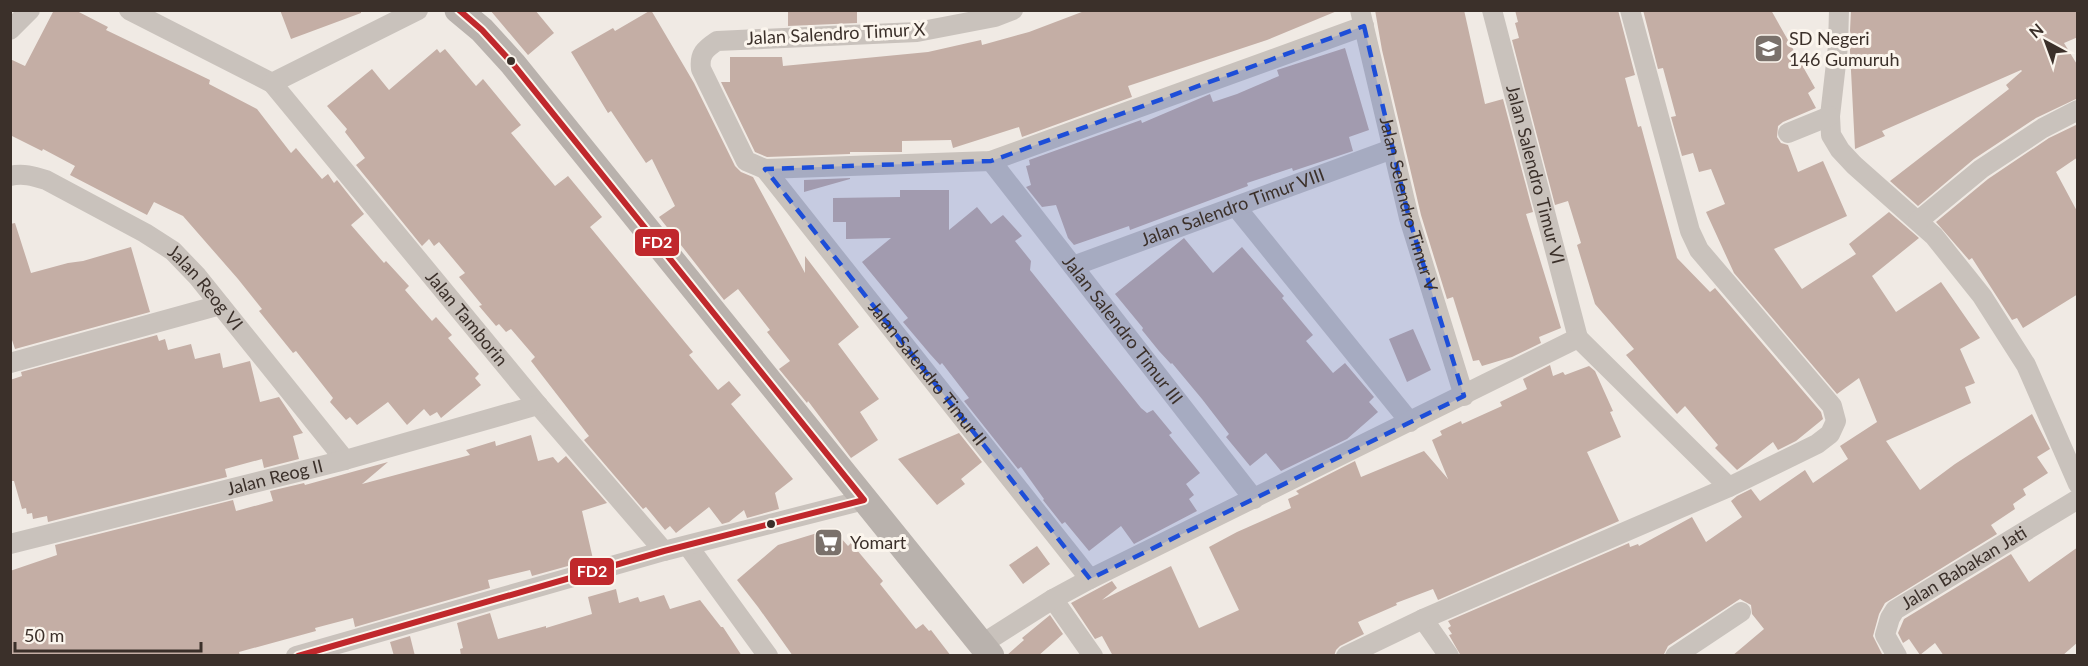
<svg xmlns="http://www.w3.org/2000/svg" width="2088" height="666" font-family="Lato,sans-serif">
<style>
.building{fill:#c4aea5}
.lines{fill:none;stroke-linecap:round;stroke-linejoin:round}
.street{stroke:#c9c2bc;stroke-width:20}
.secondary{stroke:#b9b2ad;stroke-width:27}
.bus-1-casing{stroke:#fbf5ed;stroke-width:10}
.bus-1{stroke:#c0282c;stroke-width:6}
.marked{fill:#1d4ed8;fill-opacity:0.2;stroke:#1d4ed8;stroke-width:4.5;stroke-dasharray:12 8;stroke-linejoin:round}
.bus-dot{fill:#3b302a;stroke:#fbf5ed;stroke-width:2}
.labels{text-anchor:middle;stroke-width:6;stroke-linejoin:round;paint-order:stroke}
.street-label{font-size:18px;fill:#3b302a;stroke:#fbf5ed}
.poi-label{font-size:18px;fill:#3b302a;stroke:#fbf5ed;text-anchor:start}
.line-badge{stroke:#fbf5ed;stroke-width:2}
.badge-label{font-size:16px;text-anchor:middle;font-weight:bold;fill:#fff}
</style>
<rect width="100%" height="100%" fill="#f0eae4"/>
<path class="building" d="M54 10H75L108 27 106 30 210 80 209 84 257 109 291 153 296 148 322 179 328 174 334 183 337 180 364 214 351 225 384 263 386 261 409 286 405 290 432 321 436 317 452 335 448 338 479 374 475 378 481 385 441 418 437 412 430 416 424 409 407 425 388 402 357 425 350 417 346 420 330 402 333 398 296 351 293 353 259 311 262 309 238 279 183 216 154 202 147 215 70 175 75 166 43 149 42 151 10 135V59L25 66Z
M280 10H361V13L291 39Z
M490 10H535L554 33 528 55Z
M651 10 694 83 735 166 741 172 753 177 805 273V256L859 327 838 344 879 399 860 412 878 440 851 458 808 401 807 403 779 369 790 361 767 332 770 330 738 289 724 300 659 217 675 206 652 159 646 163 611 111 608 113 571 52 613 28 615 31Z
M788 10H857V23L788 26Z
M1087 10 1337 11 1267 40 1128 86 1132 97 1022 137 1019 127 953 148 951 140 902 141V152H850V154L767 157 755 152 721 82H730V57H782L783 66 928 52 981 40 982 45 1029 32Z
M1375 10H1464L1485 104 1503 99 1533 212 1526 214 1561 328 1539 337 1541 343 1512 357 1482 366 1479 360 1473 361 1453 297 1447 299 1421 215 1382 50Z
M1515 10H1618L1635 75 1625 78 1638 127 1641 126 1677 258 1710 292 1715 288 1821 412 1823 419 1796 441 1778 450 1773 442 1737 470 1715 448 1718 445 1685 406 1677 414 1626 355 1634 349 1595 304 1577 245 1581 243 1568 201 1555 205 1512 40 1519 38 1515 23 1518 22Z
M1643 10H1771L1815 88 1808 93 1816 108 1783 122 1778 126 1777 137 1781 143 1788 145 1798 172 1823 161 1847 216 1774 249 1802 289 1856 254 1849 244 1889 212 1919 238 1872 276 1896 312 1941 282 1980 338 1960 349 1975 383 1965 387 1971 403 1886 441 1920 490 1955 464 2032 414 2050 449 2037 457 2048 473 2023 489 2026 495 2013 504 2015 509 1991 525 1997 534 1885 603 1879 614 1873 636 1883 656H1732L1764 629 1752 614 1751 605 1740 599 1668 646 1663 656H1461L1449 635 1452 634 1448 628 1451 626 1448 621 1629 543 1630 547 1638 544 1639 546 1692 517 1706 542 1742 517 1731 501 1737 496 1751 489 1760 501 1805 470 1813 483 1848 459 1840 446 1877 422 1859 378 1837 394 1734 273 1706 212 1725 204 1711 169 1699 172 1693 153 1682 156 1671 117 1676 116 1663 68 1658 69Z
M1851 10H2078V37L2064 43 2078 66V98L2036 118 1974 159 1918 206 1890 181 2009 89 2006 85 2022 71 2021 70 1882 131 1885 136 1855 149 1850 51V44H1853L1850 31Z
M1345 48 1369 130 1349 137 1353 151 1293 171 1292 168 1247 183 1248 186 1130 230 1129 226 1074 245 1068 238 1056 205 1042 207 1026 187 1031 185 1026 166 1030 165 1029 160 1141 120 1142 123 1210 94 1213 102 1237 94 1279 76 1277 70Z
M437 49 440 53 445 49 476 86 483 79 521 125 511 133 555 186 568 176 602 217 590 227 693 352 689 355 718 390 729 381 741 395 731 404 793 479 775 493 779 509 747 518 744 510 729 522 722 524 709 507 676 533 670 526 665 530 646 507 643 509 584 440 589 436 531 361 535 357 511 329 506 332 499 324 496 326 479 306 482 305 459 277 465 273 439 242 434 246 429 239 422 246 356 165 365 158 345 132 347 129 327 106 372 69 389 90Z
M2078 124V157L2056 172 2078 213V294L2023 328 2017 318 2012 320 1972 258 1969 260 1936 222 1988 179 2049 138Z
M850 178V179L804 192V180Z
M900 190H949V230L977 207 991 224 1003 215 1022 236 1015 241 1031 261 1030 270 1141 408 1147 413 1153 410 1172 433 1169 435 1200 473 1186 484 1194 495 1189 499 1197 511 1134 544 1121 526 1089 551 1065 522 1062 524 1043 500 1044 499 1021 467 1018 469 964 401 969 398 942 363 940 365 930 354 903 322 908 318 862 262 891 238 846 239V222H833V198L900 197Z
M15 223 31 273 68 263 83 261 131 247 150 312 15 349 10 334V224Z
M1184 238 1213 273 1242 247 1284 296 1282 298 1313 335 1306 341 1333 373 1345 363 1374 397 1369 402 1378 412 1347 439 1281 471 1266 453 1250 466 1226 437 1229 434 1202 399 1172 363 1171 364 1159 351 1142 330 1143 328 1115 294Z
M1413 329 1431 370 1407 382 1389 339Z
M157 335 159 341 165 339 168 350 191 344 195 359 220 353 223 368 250 361 260 402 279 397 303 433 293 436 299 459 264 468 262 459 225 469 227 477 48 522 47 516 33 519 32 513 27 514 26 508 22 509 14 481H10V380L22 376 21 372Z
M1550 365 1553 376 1563 372 1565 375 1589 366 1595 371 1613 411 1610 412 1621 437 1587 452 1619 521 1438 600 1433 589 1396 603 1397 605 1358 622 1364 634 1340 646 1336 650 1334 656H1113L1102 636 1095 639 1071 603 1112 581 1117 588 1102 600 1171 566 1199 628 1239 610 1209 547 1237 532 1291 508 1288 499 1299 494 1296 491 1355 461 1361 477 1424 451 1448 479 1432 440 1442 435 1440 431 1461 421 1462 424 1502 406 1500 402 1527 389 1523 379Z
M959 433 982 462 961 479 965 484 937 505 898 459Z
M531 435 538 461 553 457 558 463 566 456 607 503 582 511 593 559 532 576 530 570 488 580 490 588 355 627 353 618 315 628 316 631 239 652 240 656H10V571L57 555 55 545 233 500 236 511 273 501 270 491 304 483 305 485 388 462 362 484 470 455 466 450 495 441 496 446Z
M827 530 835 540 840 537 848 546 851 543 883 581 880 584 916 629 923 624 929 631 931 630 951 656H793L758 607 737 580 778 545Z
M1037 546 1050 564 1023 584 1009 565Z
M2078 547V642L2062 656H1944L1935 643 1920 655 1909 639 1903 643 1898 633 1904 619 2011 554 2029 582Z
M616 589 619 603 638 597 640 602 664 595 670 609 700 600 721 627H723L742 656H461L460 649 463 648 457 623 490 613 498 639 546 626V628L592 614 588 597Z
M1050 615 1063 634 1038 656H1006L1024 640 1022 638Z
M410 636 415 656H394L390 642Z"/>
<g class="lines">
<g class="street">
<path id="s1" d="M129 10 272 83 538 405 664 551"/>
<path d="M1013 10 995 17 917 32 717 41C705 49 699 54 701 69L746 161 765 169 991 161 1364 26"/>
<path id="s2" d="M1360 10 1409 218 1464 396"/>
<path id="s3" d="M1492 10 1578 338"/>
<path d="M1839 10 1838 46 1830 116 1831 135 1840 150 1854 165 1934 236 1982 296 2026 365 2078 484"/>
<path d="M10 30 30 10"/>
<path d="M272 83 418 10"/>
<path d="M1788 133 1830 116"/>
<path id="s4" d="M991 161 1254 499"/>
<path id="s5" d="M765 169 1090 579"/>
<path id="s6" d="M10 176C23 173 33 176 46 180L145 233 173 251 197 276 345 460"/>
<path d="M1236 207 1410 422"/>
<path d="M1918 221 1981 169 2043 128 2078 110"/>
<path id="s7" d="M1073 266 1392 149"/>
<path d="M10 363 220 305"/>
<path id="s8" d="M10 544 345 460 538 405"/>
<path d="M688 546 768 656"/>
<path d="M1053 599 1093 656"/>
<path d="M1423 619 1449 656"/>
<path d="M982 644 1053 599 1090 579 1578 338 1729 487"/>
<path d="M296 656 664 551 864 500"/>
<path d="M1346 656 1423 619 1729 487 1817 444 1830 434 1836 421 1832 406 1699 250 1690 231 1630 10"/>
<path d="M1675 656 1741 612"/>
<path id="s9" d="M1897 656 1885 635 1890 618 1895 610 2078 499"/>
</g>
<path class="secondary" d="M458 10 482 30 513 64 991 656"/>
<defs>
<path id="bus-1" d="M298 656 664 551 864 500 513 64 482 30 459 10"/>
</defs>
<use href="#bus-1" class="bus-1-casing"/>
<use href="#bus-1" class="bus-1"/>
</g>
<path class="marked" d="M1364 26 1409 218 1464 396 1090 579 765 169 991 161Z"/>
<defs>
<symbol id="school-square" viewBox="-11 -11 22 22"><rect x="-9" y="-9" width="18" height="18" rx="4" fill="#7a716b" stroke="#fbf5ed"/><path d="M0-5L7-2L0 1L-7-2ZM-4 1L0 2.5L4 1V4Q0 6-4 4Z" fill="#fff"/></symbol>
<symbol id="supermarket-square" viewBox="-11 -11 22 22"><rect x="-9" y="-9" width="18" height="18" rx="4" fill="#7a716b" stroke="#fbf5ed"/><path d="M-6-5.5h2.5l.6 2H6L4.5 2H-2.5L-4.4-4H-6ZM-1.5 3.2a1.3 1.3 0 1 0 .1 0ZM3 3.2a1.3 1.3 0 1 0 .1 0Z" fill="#fff"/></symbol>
</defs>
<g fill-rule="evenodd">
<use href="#school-square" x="1752" y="32" width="33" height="33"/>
<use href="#supermarket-square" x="812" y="526" width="33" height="33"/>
</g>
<g class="bus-dot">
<circle cx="511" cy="61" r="5"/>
<circle cx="771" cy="524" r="5"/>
</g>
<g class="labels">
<g class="street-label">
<text transform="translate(836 34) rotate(-3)" y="6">Jalan Salendro Timur X</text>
<text dy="6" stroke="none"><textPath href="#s3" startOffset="170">Jalan Salendro Timur VI</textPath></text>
<text dy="6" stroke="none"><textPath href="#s2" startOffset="200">Jalan Selendro Timur V</textPath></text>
<text dy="6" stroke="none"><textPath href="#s7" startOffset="170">Jalan Salendro Timur VIII</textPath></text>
<text dy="6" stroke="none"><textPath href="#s6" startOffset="231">Jalan Reog VI</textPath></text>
<text dy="6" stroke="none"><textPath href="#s1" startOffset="466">Jalan Tamborin</textPath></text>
<text dy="6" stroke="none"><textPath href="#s4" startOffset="214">Jalan Salendro Timur III</textPath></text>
<text dy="6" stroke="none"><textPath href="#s5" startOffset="261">Jalan Salendro Timur II</textPath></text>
<text dy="6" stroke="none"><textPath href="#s8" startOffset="273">Jalan Reog II</textPath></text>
<text dy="6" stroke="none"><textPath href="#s9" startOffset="132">Jalan Babakan Jati</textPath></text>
</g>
<g class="poi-label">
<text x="1789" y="45">SD Negeri<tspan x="1789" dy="21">146 Gumuruh</tspan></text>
<text x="850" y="549">Yomart</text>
</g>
</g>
<g class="line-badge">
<rect x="634" y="228" width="46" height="29" rx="6" fill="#c0282c"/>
<rect x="569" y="557" width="46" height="29" rx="6" fill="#c0282c"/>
</g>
<g class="badge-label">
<text x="657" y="248">FD2</text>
<text x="592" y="577">FD2</text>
</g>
<rect width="2088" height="666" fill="none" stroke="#3b302a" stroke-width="24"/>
<g transform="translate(2046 42) rotate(319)" stroke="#fbf5ed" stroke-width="4.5" paint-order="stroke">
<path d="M0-4.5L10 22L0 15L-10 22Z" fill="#3b302a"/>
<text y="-9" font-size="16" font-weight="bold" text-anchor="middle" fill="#3b302a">N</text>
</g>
<path d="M15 642v9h186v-9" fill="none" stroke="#3b302a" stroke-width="3"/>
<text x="24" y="642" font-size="18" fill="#3b302a" stroke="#fbf5ed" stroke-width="4.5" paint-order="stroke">50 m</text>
</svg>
